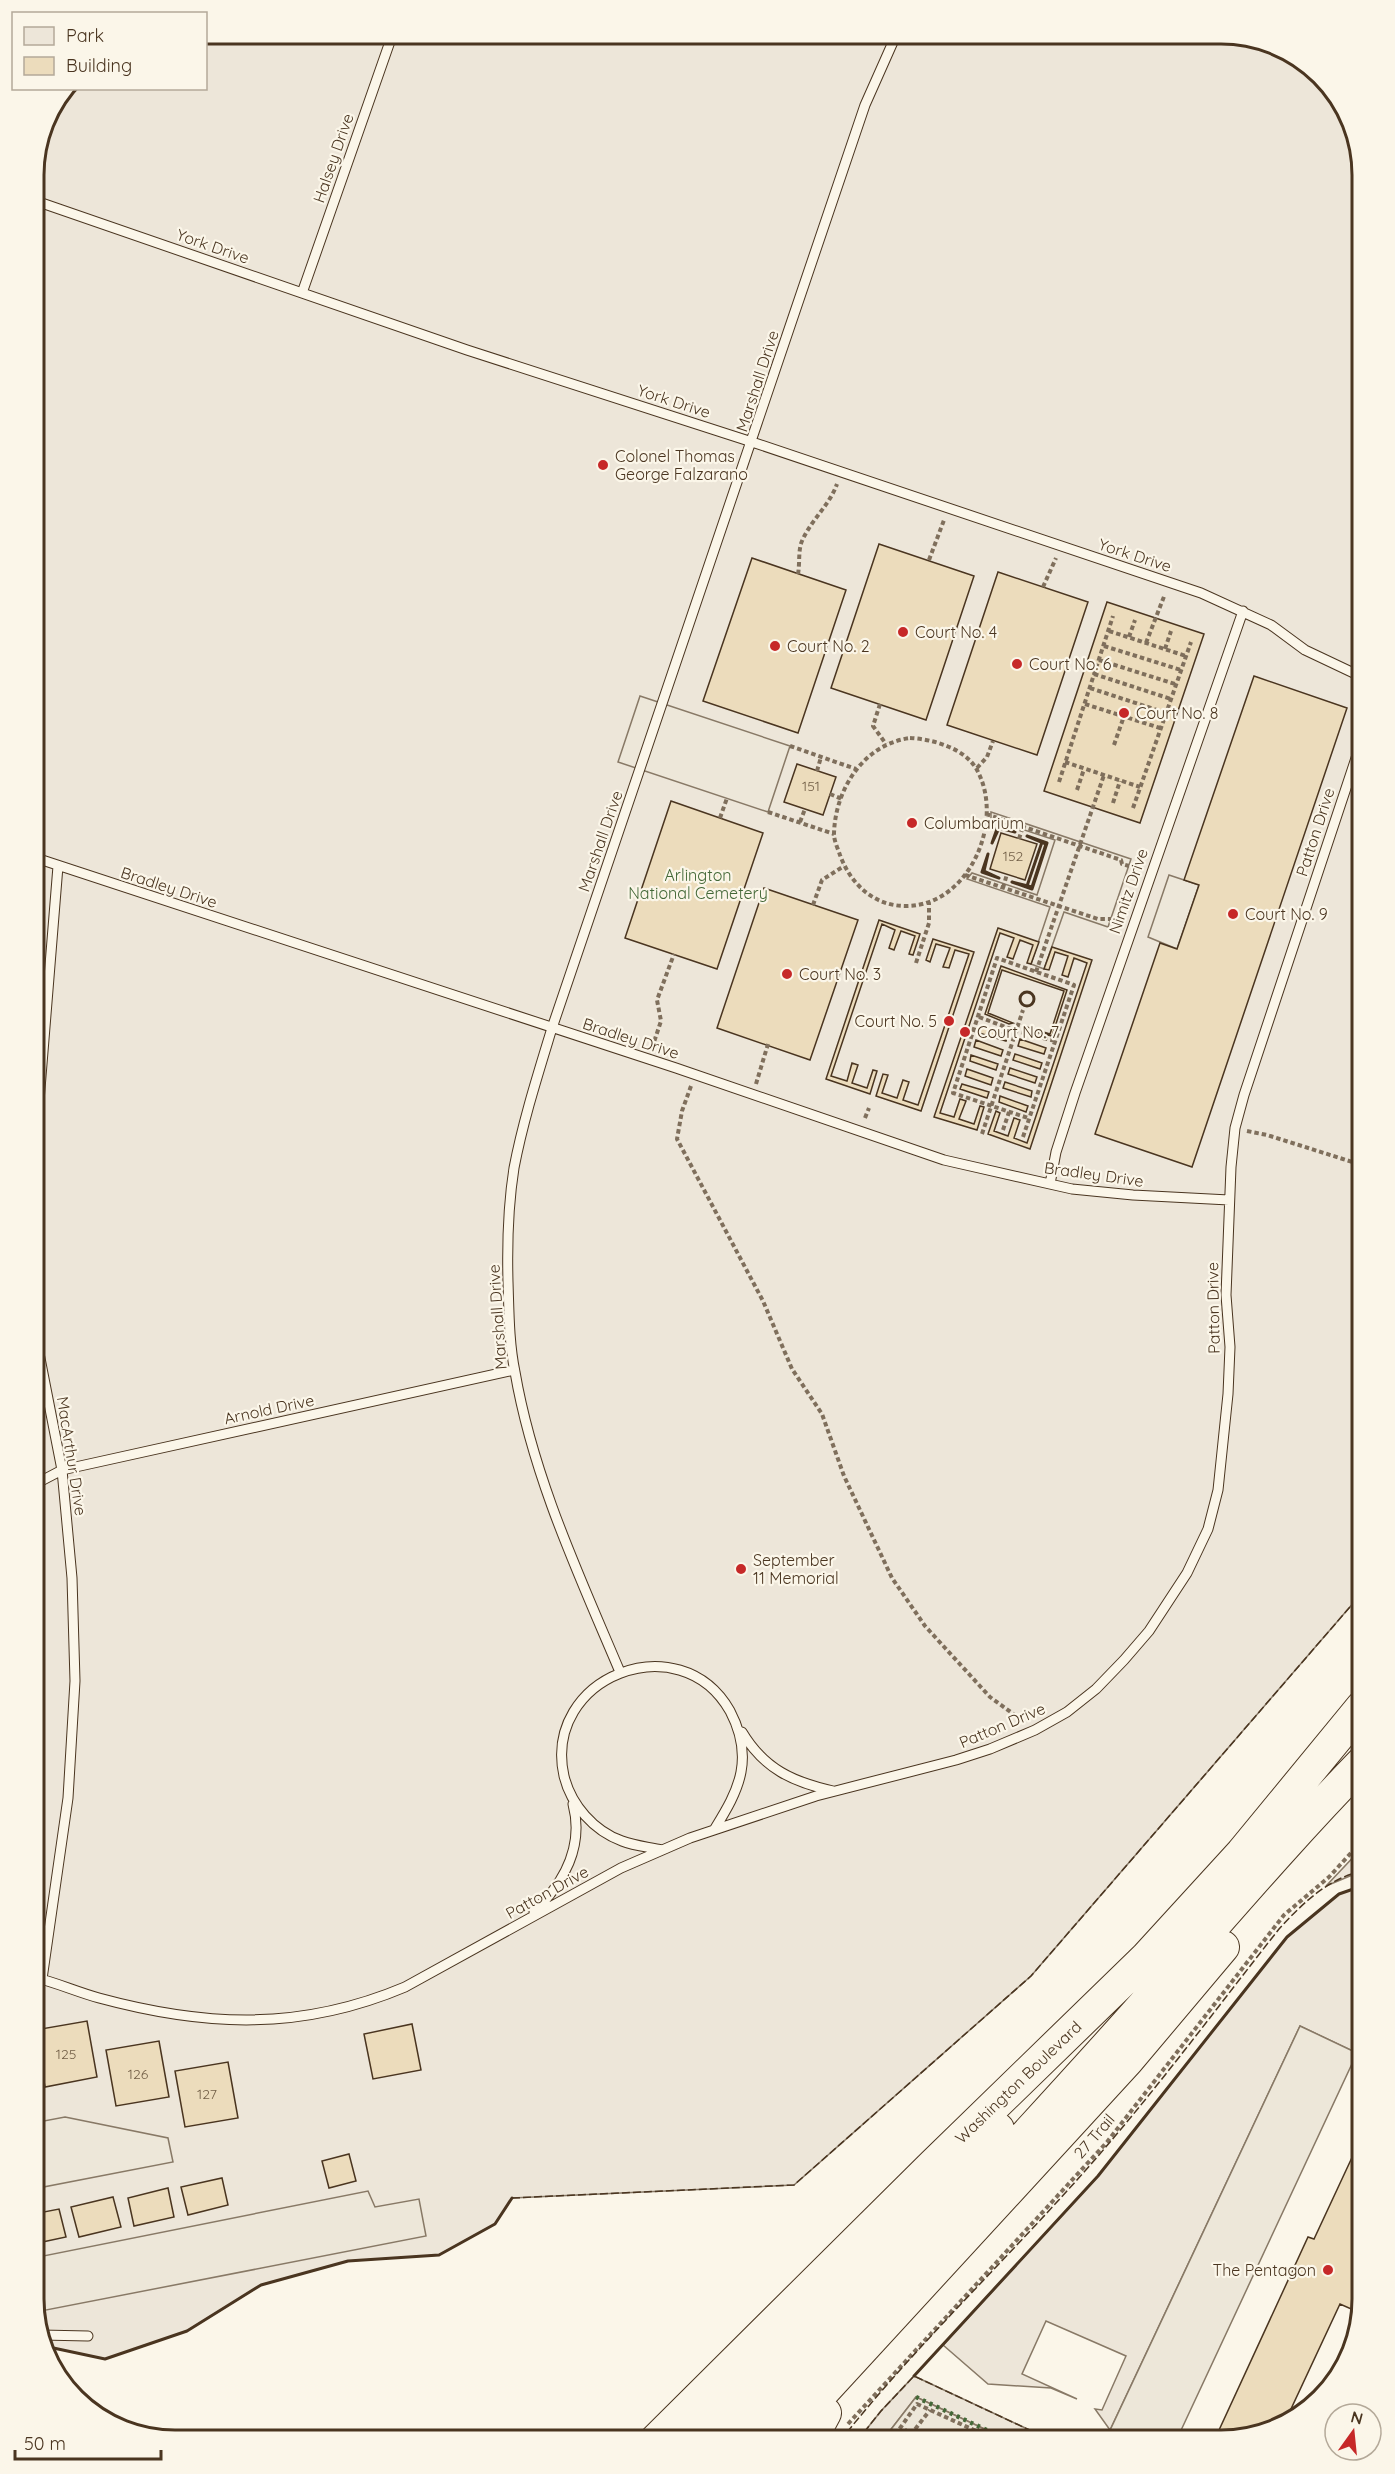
<svg xmlns="http://www.w3.org/2000/svg" width="1395" height="2474" font-family="Quicksand,sans-serif">
<style>
.green{fill:#ede6d9;stroke:#887966;stroke-width:1.5}
.parking{fill:#ede7d9;stroke:#887966;stroke-width:1.5}
.building{fill:#ecdcbc;stroke:#4a3520;stroke-width:1.5}
.lines{fill:none;stroke-linecap:round;stroke-linejoin:round}
.lane-casing{stroke:#4a3520;stroke-width:11}
.highway-casing{stroke:#4a3520;stroke-width:34}
.path{stroke:#7f6f5c;stroke-width:4;stroke-dasharray:4.5 3;stroke-linecap:butt}
.lane{stroke:#fbf6e9;stroke-width:9}
.highway{stroke:#fbf6e9;stroke-width:32}
.hedge{stroke:#436837;stroke-width:4.5;stroke-dasharray:3 4.5;stroke-linecap:butt}
.fence{stroke:#4a3520;stroke-width:1.5;stroke-dasharray:8 3;stroke-linecap:butt}
.wall{stroke:#4a3520;stroke-width:3}
.poi-dot{fill:#c62828;stroke:#fbf6e9;stroke-width:2}
.labels{text-anchor:middle;stroke-width:4.5;stroke-linejoin:round;paint-order:stroke}
.number-label{font-size:14px;fill:#725f47}
.street-label{font-size:16px;fill:#4a3520;stroke:#fbf6e9}
.poi-label{font-size:16px;fill:#4a3520;stroke:#fbf6e9;text-anchor:start}
.park-label{font-size:16px;fill:#436837;stroke:#fbf6e9}
.rim{fill:none;stroke:#4a3520;stroke-width:3}
</style>
<rect width="100%" height="100%" fill="#fbf6e9"/>
<path class="green" d="M206 33H1230L1299 57 1348 112 1362 174V1593L1031 1976 794 2185 512 2198 495 2224 439 2255 348 2261 261 2285 187 2331 105 2359 44 2346 33 2300V165L44 120 65 89 206 88Z
M1362 1848V1871L1326 1886Z
M1362 1886V2040L1357 2053 1300 2026 1110 2430 1095 2409 1102 2410 1126 2356 1046 2321 1022 2374 1077 2399 1051 2388 988 2384 943 2345 1098 2176 1287 1937 1339 1894Z
M914 2376 1053 2441H1010L916 2397 882 2441H857L881 2411Z"/>
<path class="parking" d="M640 696 790 746 768 812 618 762Z
M991 812 1131 859 1108 927 1064 912 1044 969 1031 964 1050 907 967 879 972 873 1037 895 1055 840 991 819Z
M1169 875 1199 885 1177 949 1148 937Z
M1300 2026 1357 2053 1176 2441H1105Z
M65 2117 168 2138 173 2162 33 2189V2123Z
M368 2191 375 2207 419 2199 426 2236 36 2312 33 2300V2258Z
M916 2397 1010 2441H882Z"/>
<path class="building" d="M879 544 974 576 926 720 831 688Z
M752 558 846 590 798 733 703 701Z
M998 572 1088 602 1037 755 947 725Z
M1107 602 1204 634 1140 823 1044 791Z
M1254 676 1347 708 1192 1167 1095 1134 1160 943 1177 949 1199 885 1184 880Z
M797 764 836 777 823 815 784 802Z
M671 801 763 833 717 969 625 938Z
M1001 833 1037 844 1025 880 990 869Z
M764 888 858 920 810 1060 717 1028Z
M879 920 920 934 913 955 909 954 915 936 901 931 894 950 889 948 895 930 882 924 831 1076 847 1081 852 1063 858 1065 852 1083 867 1088 873 1070 877 1071 870 1094 826 1079Z
M998 928 1039 942 1031 964 1027 963 1033 945 1020 940 1013 959 1007 957 1014 938 1000 933 940 1113 954 1117 960 1099 966 1101 959 1119 974 1124 980 1106 984 1107 977 1130 934 1117Z
M933 939 974 952 921 1111 876 1096 883 1074 888 1075 882 1093 897 1098 903 1080 909 1082 903 1100 918 1105 969 954 955 950 949 968 943 967 950 948 936 944 930 962 926 960Z
M1052 947 1092 960 1030 1149 988 1134 996 1111 1000 1113 994 1131 1008 1136 1014 1118 1020 1120 1014 1138 1027 1143 1087 963 1074 958 1068 977 1062 975 1068 956 1055 952 1049 970 1044 969Z
M1001 966 1067 990 1052 1036 1024 1029 1023 1026 1050 1034 1064 991 1002 970 988 1013 1013 1023 1009 1024 985 1014Z
M981 1026 1008 1035 1006 1041 979 1033Z
M1020 1039 1046 1048 1044 1054 1018 1046Z
M976 1040 1003 1050 1001 1056 974 1047Z
M1015 1054 1042 1063 1040 1069 1013 1060Z
M971 1055 998 1064 996 1070 970 1061Z
M1010 1068 1037 1077 1035 1083 1008 1074Z
M967 1069 993 1078 991 1085 965 1076Z
M1005 1082 1032 1091 1031 1097 1003 1088Z
M962 1084 989 1092 987 1098 960 1089Z
M1000 1096 1028 1106 1026 1112 999 1102Z
M87 2021 97 2077 45 2087 35 2030Z
M412 2024 421 2070 373 2079 364 2034Z
M159 2041 169 2097 116 2106 106 2050Z
M228 2062 238 2118 185 2127 175 2071Z
M1362 2136V2300L1358 2312 1340 2304 1283 2426 1214 2441 1308 2237 1314 2239Z
M349 2154 356 2181 329 2188 322 2161Z
M222 2178 228 2205 188 2215 181 2187Z
M168 2188 174 2217 134 2226 128 2198Z
M113 2197 121 2227 79 2237 71 2207Z
M59 2209 66 2237 33 2244V2214Z
M1351 2336 1338 2378 1327 2388Z"/>
<g class="lines">
<defs>
<path id="lane" d="M33 200 467 350 752 442 1201 593 1271 625 1305 650 1362 677
M302 293 393 33
M33 857 676 1068 944 1160 1072 1189 1133 1195 1229 1200
M1050 1184 1056 1152 1075 1093 1243 611
M33 1481 43 1480 62 1470 514 1370
M620 1672C579 1575 533 1477 515 1372 509 1343 509 1312 508 1282 507 1244 508 1206 514 1168 523 1121 538 1074 552 1028L865 105 897 33
M742 1732C764 1769 793 1782 833 1791
M662 1850C649 1847 635 1846 622 1841 594 1831 571 1805 564 1776 542 1677 680 1623 730 1711 740 1730 745 1751 741 1772 737 1793 725 1812 714 1830
M534 1912C564 1883 584 1846 573 1804
M33 1977C55 1982 77 1992 99 1998 206 2027 301 2031 405 1987L621 1868 690 1838 816 1796 956 1760 990 1749 1035 1730 1067 1712 1096 1689 1124 1660 1149 1631 1187 1573 1208 1529 1218 1490 1228 1394 1230 1347 1226 1295 1231 1167 1235 1128 1244 1095 1362 740
M42 1979 68 1798 75 1681 72 1578 62 1470 39 1353 34 1163 58 866
M41 2335 88 2336"/>
<path id="highway" d="M655 2441 933 2165 1146 1958 1242 1853 1362 1707
M697 2441 918 2217 998 2129
M736 2441C870 2306 999 2166 1126 2025 1205 1937 1280 1847 1362 1763
M773 2441 820 2395 1127 2061 1223 1947
M810 2441 825 2413"/>
</defs>
<use href="#lane" class="lane-casing"/>
<use href="#highway" class="highway-casing"/>
<path class="path" d="M929 560 944 520
M798 574C800 563 798 550 802 541 811 520 829 506 837 484
M1043 587 1056 558
M1109 631 1186 656
M1129 637 1135 620
M1146 643 1165 594
M1104 646 1181 670
M1165 649 1171 631
M1099 660 1175 684
M1094 674 1171 699
M1090 688 1166 713
M880 704 873 726 886 744
M1085 704 1160 728
M910 738C932 739 965 748 977 770 1005 821 970 904 908 906 875 907 851 885 840 855 838 849 834 841 834 834 835 789 864 744 910 738Z
M1114 745 1124 716
M790 746 856 769
M1065 762 1140 787
M977 768 987 757 993 741
M817 771 821 757
M1059 782 1113 616
M1077 790 1084 769
M830 794 842 799
M1113 803 1120 781
M1133 808 1191 642
M768 812 834 834
M986 814 1121 860 1122 864 1129 866
M720 818 727 798
M800 822 805 809
M1019 839 1023 826
M965 875 1098 919H1111
M1003 888 1007 874
M813 905 822 880 844 866
M916 963 929 923V903
M1036 972 1104 775
M979 1017 1016 1031 1055 1041
M652 1048 661 1021 657 1000 674 954
M756 1084 768 1044
M691 1086 682 1111 677 1139 763 1301 792 1369 822 1414 844 1476 892 1578 925 1626 990 1697 1023 1721
M865 1118 869 1108
M1003 1130 1009 1112
M1247 1131 1267 1135 1362 1165
M982 1134 1023 1010
M1023 1137 1074 985 997 958 953 1093 1028 1118
M848 2424 1107 2142 1284 1915 1329 1877 1362 1841
M891 2441 917 2404 998 2441
M906 2441 930 2410"/>
<use href="#lane" class="lane"/>
<use href="#highway" class="highway"/>
<path class="hedge" d="M916 2397 1010 2441
M900 2441 908 2431"/>
<path class="fence" d="M512 2198 794 2185 1031 1976 1362 1593
M840 2441C913 2349 998 2268 1076 2181 1148 2101 1212 2014 1279 1929 1302 1904 1327 1879 1362 1871
M857 2441 881 2411 914 2376 1053 2441"/>
<path class="wall" d="M998 826 1015 832 999 828 992 843Z
M1027 836 1047 843 1032 889 1012 882 1032 887 1046 844Z
M988 854 984 871 999 878 982 872Z
M1027 886 1042 842
M1020 999a7 7 0 1 1 14 0a7 7 0 1 1-14 0Z
M44 2346 105 2359 187 2331 261 2285 348 2261 439 2255 495 2224 512 2198
M914 2376 1098 2176 1287 1937 1339 1894 1362 1886
M898 2441 906 2430"/>
</g>
<g class="poi-dot">
<circle cx="603" cy="465" r="6"/>
<circle cx="903" cy="632" r="6"/>
<circle cx="775" cy="646" r="6"/>
<circle cx="1017" cy="664" r="6"/>
<circle cx="1124" cy="713" r="6"/>
<circle cx="912" cy="823" r="6"/>
<circle cx="1233" cy="914" r="6"/>
<circle cx="787" cy="974" r="6"/>
<circle cx="949" cy="1021" r="6"/>
<circle cx="965" cy="1032" r="6"/>
<circle cx="741" cy="1569" r="6"/>
<circle cx="1328" cy="2270" r="6"/>
</g>
<g class="labels">
<g class="number-label">
<text x="811" y="791">151</text>
<text x="1013" y="861">152</text>
<text x="66" y="2059">125</text>
<text x="138" y="2079">126</text>
<text x="207" y="2099">127</text>
</g>
<g class="street-label">
<text transform="translate(333 158) rotate(-71)" y="6">Halsey Drive</text>
<text transform="translate(213 246) rotate(19)" y="6">York Drive</text>
<text transform="translate(757 381) rotate(-72)" y="6">Marshall Drive</text>
<text transform="translate(674 401) rotate(18)" y="6">York Drive</text>
<text transform="translate(1135 555) rotate(18)" y="6">York Drive</text>
<text transform="translate(1315 832) rotate(-72)" y="6">Patton Drive</text>
<text transform="translate(600 841) rotate(-71)" y="6">Marshall Drive</text>
<text transform="translate(169 887) rotate(18)" y="6">Bradley Drive</text>
<text transform="translate(1128 891) rotate(-71)" y="6">Nimitz Drive</text>
<text transform="translate(631 1038) rotate(18)" y="6">Bradley Drive</text>
<text transform="translate(1094 1174) rotate(8)" y="6">Bradley Drive</text>
<text transform="translate(1213 1308) rotate(-91)" y="6">Patton Drive</text>
<text transform="translate(497 1317) rotate(-94)" y="6">Marshall Drive</text>
<text transform="translate(269 1409) rotate(-12)" y="6">Arnold Drive</text>
<text transform="translate(72 1456) rotate(81)" y="6">MacArthur Drive</text>
<text transform="translate(1002 1725) rotate(-23)" y="6">Patton Drive</text>
<text transform="translate(547 1892) rotate(-29)" y="6">Patton Drive</text>
<text transform="translate(1018 2082) rotate(-44)" y="6">Washington Boulevard</text>
<text transform="translate(1094 2136) rotate(-49)" y="6">27 Trail</text>
</g>
<g class="poi-label">
<text x="615" y="462">Colonel Thomas<tspan x="615" dy="18">George Falzarano</tspan></text>
<text x="915" y="638">Court No. 4</text>
<text x="787" y="652">Court No. 2</text>
<text x="1029" y="670">Court No. 6</text>
<text x="1136" y="719">Court No. 8</text>
<text x="924" y="829">Columbarium</text>
<text x="1245" y="920">Court No. 9</text>
<text x="799" y="980">Court No. 3</text>
<text x="937" y="1027" text-anchor="end">Court No. 5</text>
<text x="977" y="1038">Court No. 7</text>
<text x="753" y="1566">September<tspan x="753" dy="18">11 Memorial</tspan></text>
<text x="1316" y="2276" text-anchor="end">The Pentagon</text>
</g>
<g class="park-label">
<text x="698" y="881">Arlington<tspan x="698" dy="18">National Cemetery</tspan></text>
</g>
</g>
<path d="M0 0H1395V2474H0ZM175 44H1221A131 131 0 0 1 1352 175V2299A131 131 0 0 1 1221 2430H175A131 131 0 0 1 44 2299V175A131 131 0 0 1 175 44Z" fill="#fbf6e9" fill-rule="evenodd"/>
<path class="rim" d="M175 44H1221A131 131 0 0 1 1352 175V2299A131 131 0 0 1 1221 2430H175A131 131 0 0 1 44 2299V175A131 131 0 0 1 175 44Z"/>
<rect x="12" y="12" width="195" height="78" fill="#fbf6e9" stroke="#b4a999" stroke-width="1.5"/>
<rect x="24" y="27" width="30" height="18" fill="#ede6d9" stroke="#b4a999" stroke-width="1.5"/>
<text x="66" y="42" font-size="18" fill="#4a3520">Park</text>
<rect x="24" y="57" width="30" height="18" fill="#ecdcbc" stroke="#b4a999" stroke-width="1.5"/>
<text x="66" y="72" font-size="18" fill="#4a3520">Building</text>
<g transform="translate(1353 2432) rotate(15)"><circle r="28" fill="#fbf6e9" stroke="#b4a999" stroke-width="1.5"/>
<path d="M0-4.5L10 22L0 15L-10 22Z" fill="#c62828"/>
<text y="-9" font-size="16" font-weight="bold" text-anchor="middle" fill="#4a3520">N</text>
</g>
<path d="M15 2450v9h146v-9" fill="none" stroke="#4a3520" stroke-width="3"/>
<text x="24" y="2450" font-size="18" fill="#4a3520" stroke="#fbf6e9" stroke-width="4.5" paint-order="stroke">50 m</text>
</svg>
